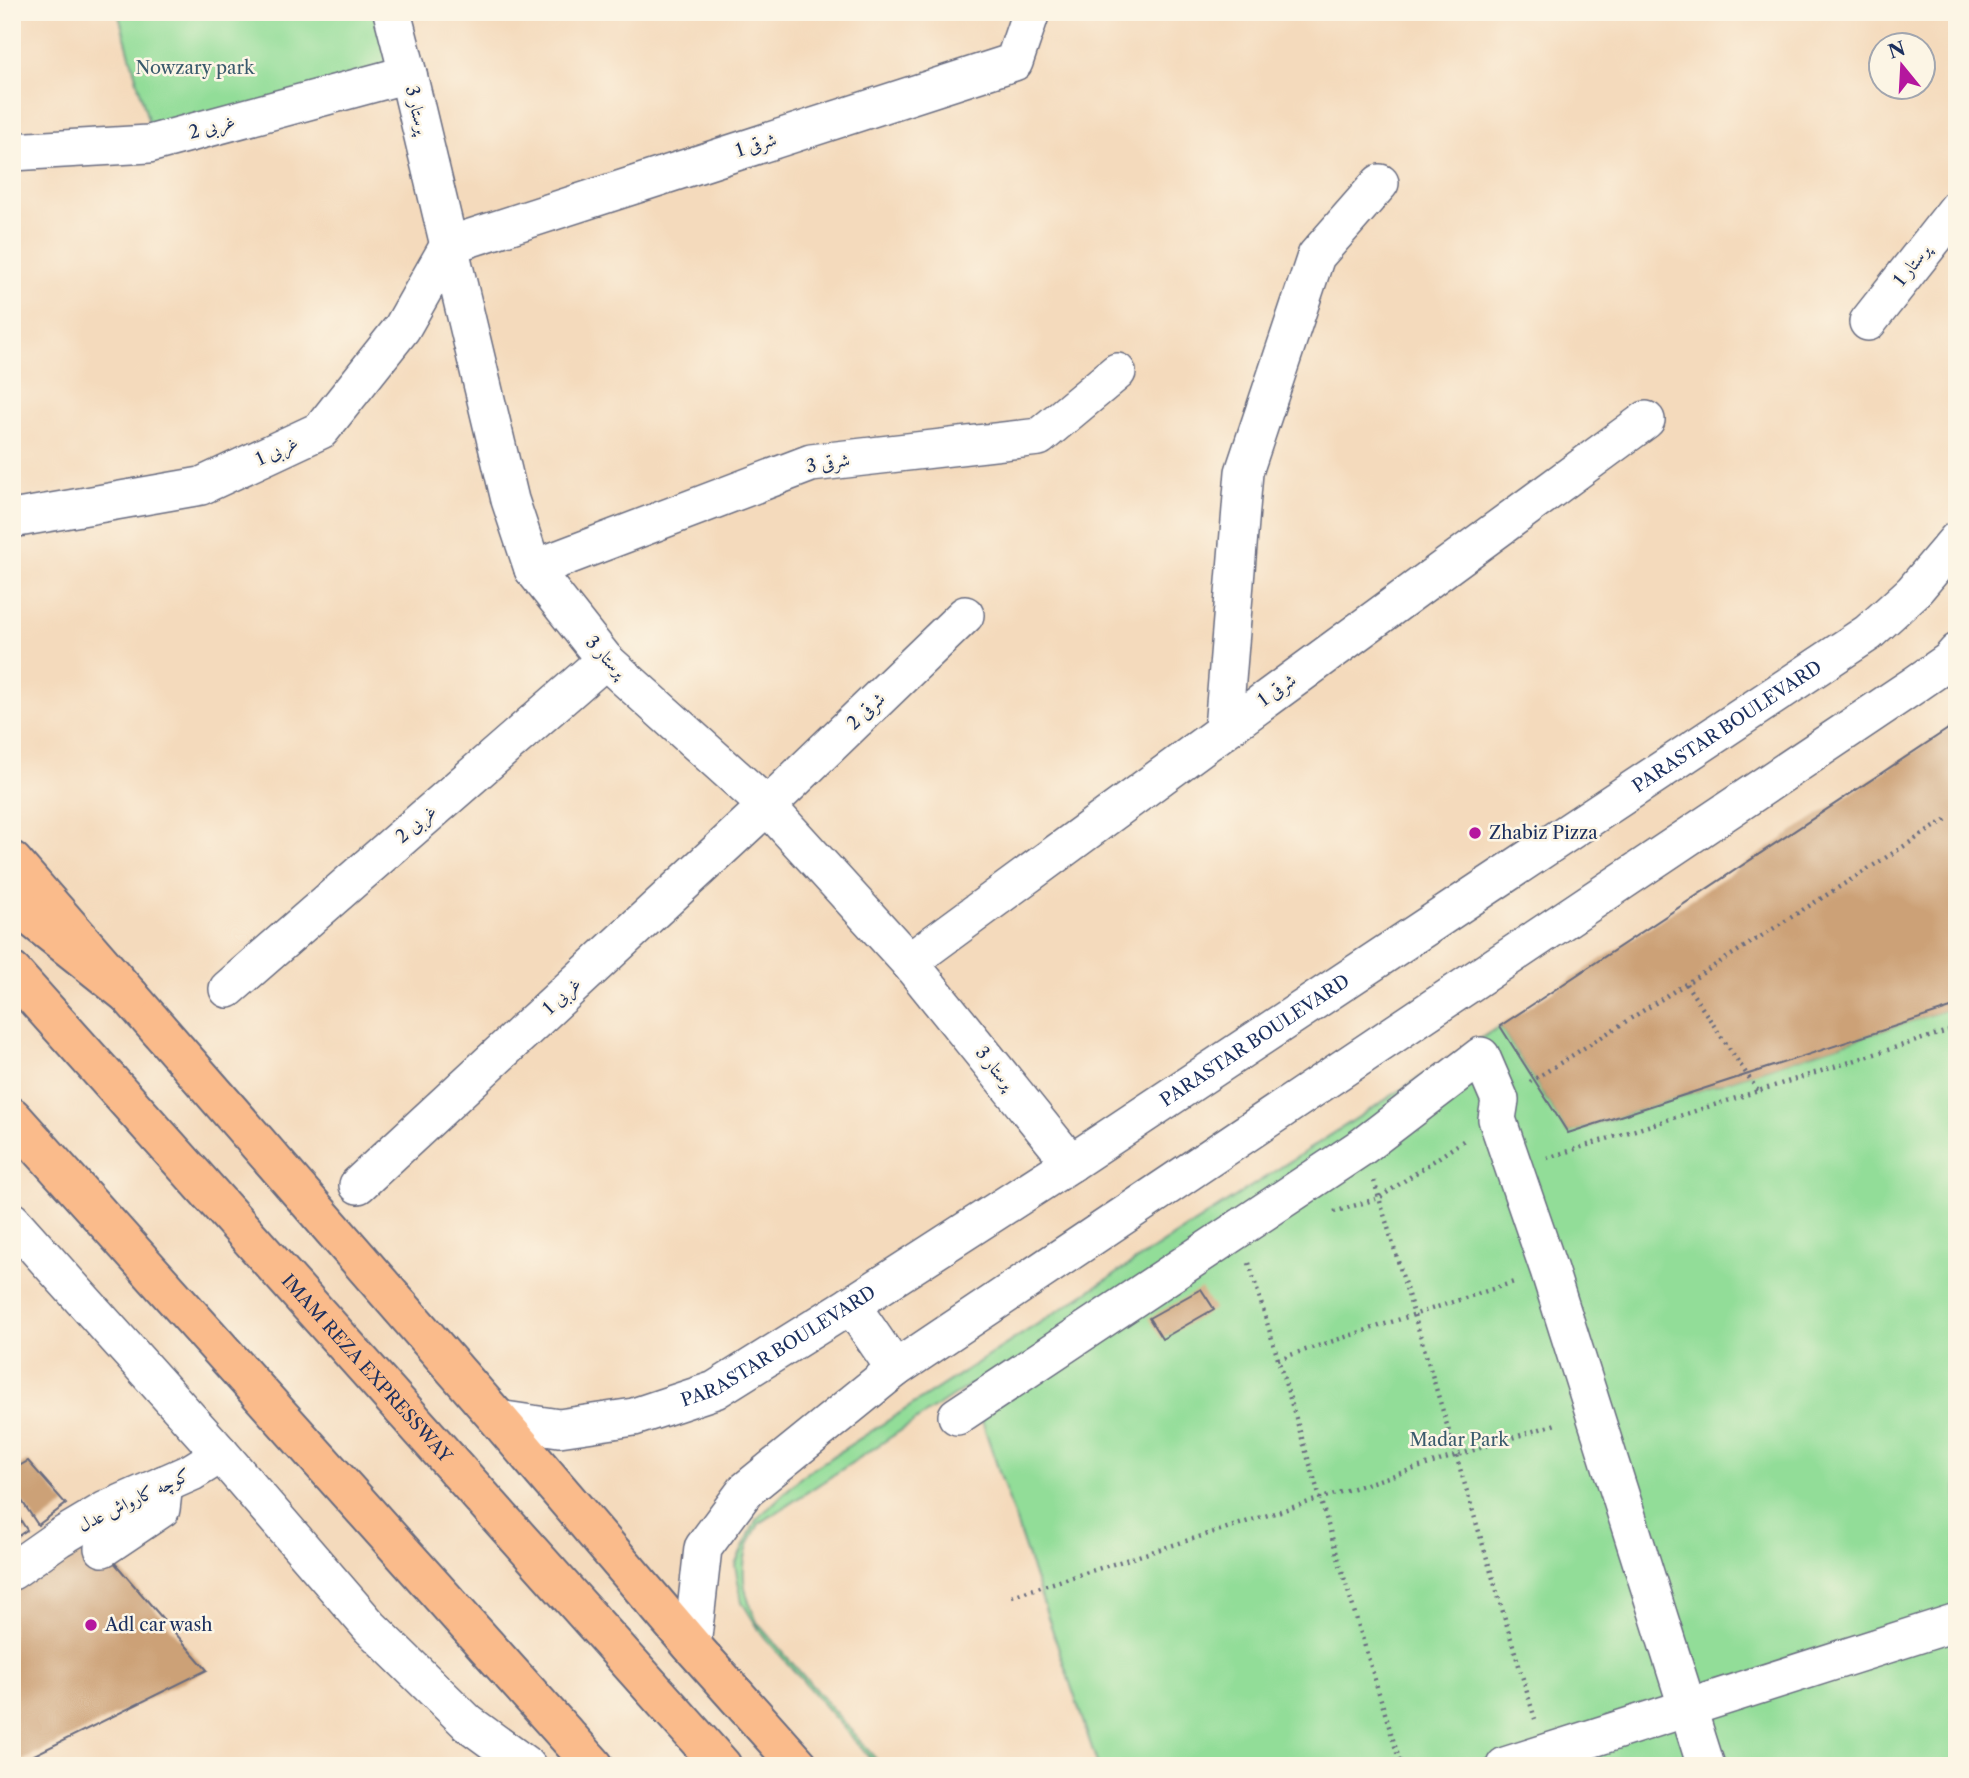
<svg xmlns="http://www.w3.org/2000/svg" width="1969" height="1778" font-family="'Libre Caslon Text',Amiri,serif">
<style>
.green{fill:#92dd98;stroke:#56867b;stroke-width:2}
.building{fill:#cca177}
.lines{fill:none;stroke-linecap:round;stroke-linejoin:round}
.minor-casing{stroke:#676b7f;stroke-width:40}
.major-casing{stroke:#676b7f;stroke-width:42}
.highway-casing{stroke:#676b7f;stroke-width:42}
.path{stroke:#676b7f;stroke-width:4.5;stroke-dasharray:2 5;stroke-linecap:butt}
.minor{stroke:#fff;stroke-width:37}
.major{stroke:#fabb8b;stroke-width:38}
.highway{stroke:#fabb8b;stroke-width:38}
.poi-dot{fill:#b5179e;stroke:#fcf5e5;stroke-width:2.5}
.labels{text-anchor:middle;stroke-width:5;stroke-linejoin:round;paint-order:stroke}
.park-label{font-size:18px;fill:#395a6c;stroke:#fcf5e5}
.street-label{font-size:18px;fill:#1b2f5e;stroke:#fcf5e5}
.poi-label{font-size:18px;fill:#1b2f5e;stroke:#fcf5e5;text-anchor:start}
</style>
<rect width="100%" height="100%" fill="#fcf5e5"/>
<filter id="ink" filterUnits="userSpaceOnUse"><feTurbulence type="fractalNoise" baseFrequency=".0143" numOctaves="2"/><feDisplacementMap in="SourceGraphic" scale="14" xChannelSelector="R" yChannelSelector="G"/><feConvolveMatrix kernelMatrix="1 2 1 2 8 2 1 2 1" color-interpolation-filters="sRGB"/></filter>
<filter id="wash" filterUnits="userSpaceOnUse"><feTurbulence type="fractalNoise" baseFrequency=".00686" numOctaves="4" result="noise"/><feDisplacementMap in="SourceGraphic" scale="28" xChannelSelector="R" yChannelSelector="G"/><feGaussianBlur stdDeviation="1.57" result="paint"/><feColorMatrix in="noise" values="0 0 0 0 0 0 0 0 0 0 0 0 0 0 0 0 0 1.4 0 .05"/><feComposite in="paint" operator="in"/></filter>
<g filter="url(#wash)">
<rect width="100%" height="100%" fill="#f4dabc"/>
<path class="green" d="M118 12H386L401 69 153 138Z
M1957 1006V1766H1098L970 1385 759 1524C755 1532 749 1540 747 1549 739 1577 746 1599 758 1624L882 1766H877L761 1633 742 1602 735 1565 756 1520 802 1476 1500 1026 1568 1133Z"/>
<g id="blocks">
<path class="building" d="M1957 723V1006L1568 1133 1500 1026Z
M1201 1289 1214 1309 1162 1339 1149 1318Z
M28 1461 66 1504 38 1525 12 1486V1470Z
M12 1507 27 1530 12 1540Z
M88 1532 207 1670 12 1766V1581Z"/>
</g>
</g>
<g filter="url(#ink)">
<use href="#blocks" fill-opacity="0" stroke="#676b7f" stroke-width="2"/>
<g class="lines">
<defs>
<g id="minor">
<path d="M392 12 408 74 510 500 533 569 605 660 767 806 909 962 1071 1163"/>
<path d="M12 152 149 144 408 74"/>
<path d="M1868 322 1957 209"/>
<path d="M12 519 201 486 321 430 402 328 449 245 1014 62 1031 12"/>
<path d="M533 569 811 463 1039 437 1117 372"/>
<path d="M1223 729 1244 472 1316 256 1380 183"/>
<path d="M909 962 1646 420"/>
<path d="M228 989 605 660"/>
<path d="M358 1185 767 806 965 615"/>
<path d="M12 1221 221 1454 370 1627 468 1723 527 1766"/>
<path d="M851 1305 895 1369"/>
<path d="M957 1416 1363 1146 1481 1056 1500 1100 1497 1119 1549 1270 1706 1766"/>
<path id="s1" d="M498 1419 559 1428 634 1417 715 1390 851 1305 1071 1163 1868 633 1913 592 1957 540"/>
<path d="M103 1548 161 1509 164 1484"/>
<path d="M12 1571 59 1538 106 1510 192 1472 221 1454"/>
<path d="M692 1646 703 1548 746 1490 895 1369 1913 686 1949 661 1957 652"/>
<path d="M1505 1766 1957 1622"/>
</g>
<path id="major" d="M12 861 498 1419 692 1646 799 1766"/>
<g id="highway">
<path d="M12 902 130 996"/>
<path id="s2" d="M12 972 722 1766"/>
<path d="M12 1117 594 1766"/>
</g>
</defs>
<use href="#minor" class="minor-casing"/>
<use href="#major" class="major-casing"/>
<use href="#highway" class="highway-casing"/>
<path class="path" d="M1686 984 1758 1091
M1530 1082 1947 819
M1547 1158 1957 1028
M1374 1181 1535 1719
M1334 1212 1379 1198 1466 1139
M1249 1263 1401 1766
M1278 1359 1517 1281
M1012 1596 1559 1423"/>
<use href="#minor" class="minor"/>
<use href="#major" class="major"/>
<use href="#highway" class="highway"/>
</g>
</g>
<g class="poi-dot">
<circle cx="1475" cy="833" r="7"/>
<circle cx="91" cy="1625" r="7"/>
</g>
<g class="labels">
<g class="park-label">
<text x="195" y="74">Nowzary park</text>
<text x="1459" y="1446">Madar Park</text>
</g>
<g class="street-label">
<text transform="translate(417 110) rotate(77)" y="6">پرستار 3</text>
<text transform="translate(212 127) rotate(-15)" y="6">غربی 2</text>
<text transform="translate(756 145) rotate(-18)" y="6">شرقی 1</text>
<text transform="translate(1912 265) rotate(-52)" y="6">پرستار 1</text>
<text transform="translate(277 451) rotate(-25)" y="6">غربی 1</text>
<text transform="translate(828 463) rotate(-10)" y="6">شرقی 3</text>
<text transform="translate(606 657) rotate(47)" y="6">پرستار 3</text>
<text transform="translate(1277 690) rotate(-36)" y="6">شرقی 1</text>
<text transform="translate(866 711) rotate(-44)" y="6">شرقی 2</text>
<text dy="6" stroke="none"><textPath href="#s1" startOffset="1433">PARASTAR BOULEVARD</textPath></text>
<text transform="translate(416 824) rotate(-41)" y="6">غربی 2</text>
<text transform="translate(562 996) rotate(-43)" y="6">غربی 1</text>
<text dy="6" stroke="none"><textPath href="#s1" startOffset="866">PARASTAR BOULEVARD</textPath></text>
<text transform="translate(995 1068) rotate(51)" y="6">پرستار 3</text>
<text dy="6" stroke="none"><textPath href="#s1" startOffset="299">PARASTAR BOULEVARD</textPath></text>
<text dy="6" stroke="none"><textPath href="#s2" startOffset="532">IMAM REZA EXPRESSWAY</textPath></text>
<text transform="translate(134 1500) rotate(-26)" y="6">کوچه کارواش عدل</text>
</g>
<g class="poi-label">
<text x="1489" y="839">Zhabiz Pizza</text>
<text x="105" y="1631">Adl car wash</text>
</g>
</g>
<rect width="1969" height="1778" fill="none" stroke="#fcf5e5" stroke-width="42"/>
<g transform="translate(1902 66) rotate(342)"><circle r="33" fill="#fcf5e5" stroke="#a2a6af" stroke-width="2"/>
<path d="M0-5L12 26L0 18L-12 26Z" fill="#b5179e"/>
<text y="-10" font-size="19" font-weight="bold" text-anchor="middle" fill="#1b2f5e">N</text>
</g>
</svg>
